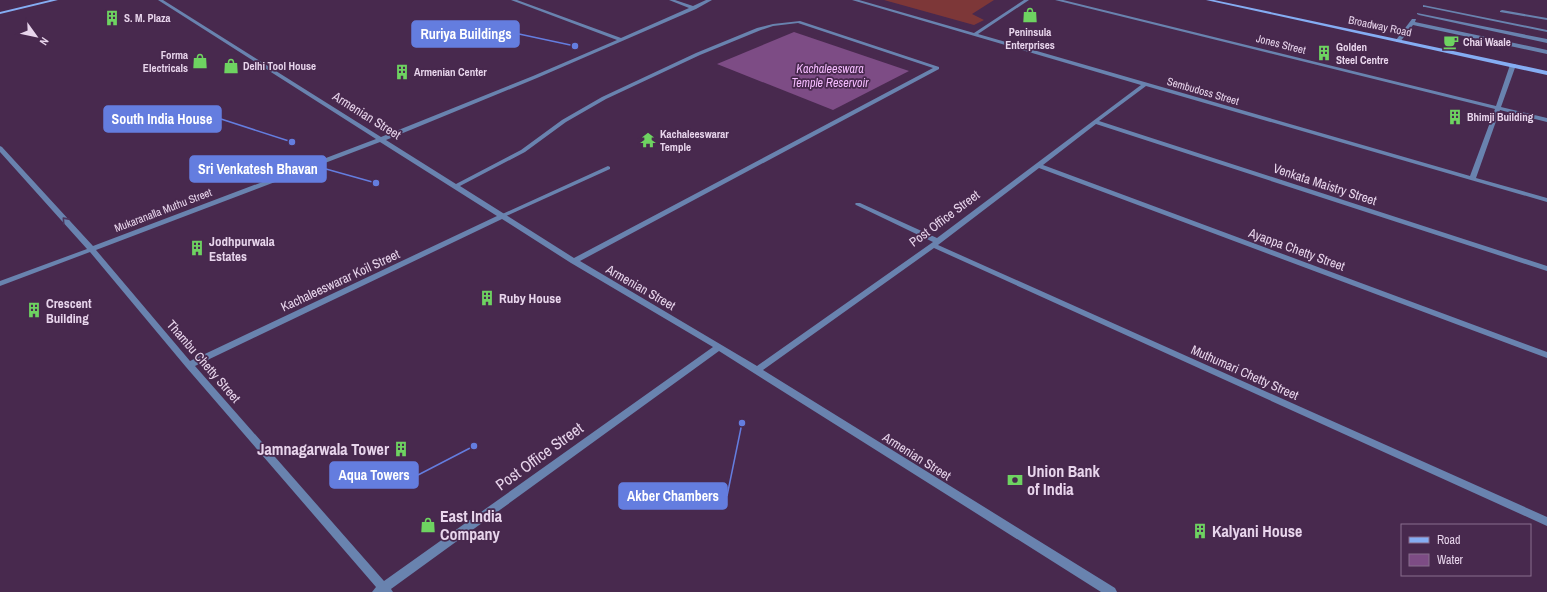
<svg xmlns="http://www.w3.org/2000/svg" width="1547" height="592" font-family="'Archivo Narrow',sans-serif">
<style>
.green{fill:#7d3738}
.water{fill:#7d4c85}
.lines{fill:none;stroke-linecap:round;stroke-linejoin:round}
.lane{fill:#6983af;fill-rule:evenodd}
.street{fill:#6983af;fill-rule:evenodd}
.secondary{fill:#85adf3;fill-rule:evenodd}
.oneway{stroke:#4d365d}
.labels{text-anchor:middle;stroke-width:3.5;stroke-linejoin:round;paint-order:stroke}
.far-poi-label{font-size:11px;font-weight:bold;fill:#e8d5ec;stroke:#48294e;text-anchor:start}
.far-street-label{font-size:11px;fill:#e8d5ec;stroke:#48294e}
.far-water-label{font-size:12px;font-style:italic;fill:#f5bcff;stroke:#48294e}
.street-label{font-size:13px;fill:#e8d5ec;stroke:#48294e}
.poi-label{font-size:13px;font-weight:bold;fill:#e8d5ec;stroke:#48294e;text-anchor:start}
.near-poi-label{font-size:16px;font-weight:bold;fill:#e8d5ec;stroke:#48294e;text-anchor:start}
.near-street-label{font-size:16px;fill:#e8d5ec;stroke:#48294e}
.leader{fill:none;stroke:#647ddf;stroke-width:1.5}
.callout-dot{fill:#647ddf;stroke:#48294e;stroke-width:1.5}
.callout{fill:#647ddf;stroke:#647ddf;stroke-width:1.5}
.callout-label{font-size:14px;text-anchor:middle;font-weight:bold;fill:#fff}
</style>
<rect width="100%" height="100%" fill="#48294e"/>
<path class="green" d="M884 0H994L972 14 984 20 974 25Z"/>
<path class="water" d="M794 32 909 71 833 110 717 64Z"/>
<g class="lines">
<path class="lane" d="M1423 5 1547 30V32L1425 7H1423Z
M1502 10 1547 18V20L1500 12V11Z
M1417 13 1547 39V43L1419 15 1417 14Z
M1412 19H1416L1415 22 1547 50V54L1413 25 1400 42H1396V40Z
M608 166 610 167V169L504 217H500L498 216Z"/>
<path class="street" d="M158 0H163L381 137 533 76 617 40 511 0H517L621 38 689 8 669 0H675L693 6 706 0H712L696 9 537 78 386 140 456 184 521 150 562 120 602 97 696 53 757 28 773 24 800 21 939 67V69L580 261 757 366 933 242 856 205 855 204 856 203H860L937 238 1141 85 852 0H859L974 33 1024 0H1029L978 34 1470 176 1495 109 1055 0H1063L1496 106 1510 65 1515 64 1516 65 1501 107 1547 118V122L1500 110 1476 178 1547 198V202L1146 86 1099 121 1547 266V271L1096 124 1043 165 1547 352V358L1039 168 938 245 1547 517V526L934 248 763 370 1115 588 1117 592H1101L719 351 391 589 393 592H372L376 587 186 367 90 252 0 286V281L87 249 0 152V146L2 147 93 246 376 139ZM798 23 933 68 574 258 460 186 525 152 566 122 606 99 700 55 761 30 773 26ZM380 142 497 216 190 361 96 250ZM502 219 571 263 713 347 384 581 195 366Z"/>
<path class="secondary" d="M50 0H58L0 14V12Z
M1206 0H1214L1547 71V75Z"/>
</g>
<defs><path id="oneway-chevron" d="M-2-3.5L2.5 0L-2 3.5" fill="none" stroke-width="1.6" stroke-linecap="round" stroke-linejoin="round"/></defs>
<use class="oneway" href="#oneway-chevron" transform="translate(65 220) rotate(-132)"/>
<defs>
<symbol id="shop-bare" viewBox="-9 -9 18 18"><path d="M-5-2.5h2.3a2.7 3.5 0 0 1 5.4 0H5L5.5 6h-11ZM-1.5-2.5h3a1.5 2.3 0 0 0-3 0Z" fill="#6ed361" stroke="#48294e" stroke-width="2.5" paint-order="stroke"/></symbol>
<symbol id="building-bare" viewBox="-9 -9 18 18"><path d="M-4-6H4V6H1V3H-1V6H-4ZM-2.5-4.3h1.7v1.8h-1.7ZM.8-4.3h1.7v1.8H.8ZM-2.5-1h1.7V.8h-1.7ZM.8-1h1.7V.8H.8Z" fill="#6ed361" stroke="#48294e" stroke-width="2.5" paint-order="stroke"/></symbol>
<symbol id="cafe-bare" viewBox="-9 -9 18 18"><path d="M-5.5-4.5H6V0H3Q3 3.5 0 3.5H-2.5Q-5.5 3.5-5.5 0ZM3-3.2v2h1.7v-2ZM-6 4.5H4V6H-6Z" fill="#6ed361" stroke="#48294e" stroke-width="2.5" paint-order="stroke"/></symbol>
<symbol id="temple-bare" viewBox="-9 -9 18 18"><path d="M0-6L5-2H3V0L6.5 2.5H4V6H1.5V3h-3V6H-4V2.5H-6.5L-3 0V-2H-5Z" fill="#6ed361" stroke="#48294e" stroke-width="2.5" paint-order="stroke"/></symbol>
<symbol id="bank-bare" viewBox="-9 -9 18 18"><path d="M-6-4H6V4H-6ZM0-2.3a2.3 2.3 0 1 0 0 4.6a2.3 2.3 0 1 0 0-4.6Z" fill="#6ed361" stroke="#48294e" stroke-width="2.5" paint-order="stroke"/></symbol>
</defs>
<g fill-rule="evenodd">
<use href="#shop-bare" x="1019" y="4" width="22" height="22"/>
<use href="#building-bare" x="101" y="7" width="22" height="22"/>
<use href="#cafe-bare" x="1440" y="31" width="22" height="22"/>
<use href="#building-bare" x="1313" y="42" width="22" height="22"/>
<use href="#shop-bare" x="189" y="50" width="22" height="22"/>
<use href="#shop-bare" x="220" y="55" width="22" height="22"/>
<use href="#building-bare" x="391" y="61" width="22" height="22"/>
<use href="#building-bare" x="1444" y="106" width="22" height="22"/>
<use href="#temple-bare" x="637" y="129" width="22" height="22"/>
<use href="#building-bare" x="186" y="237" width="22" height="22"/>
<use href="#building-bare" x="476" y="287" width="22" height="22"/>
<use href="#building-bare" x="23" y="299" width="22" height="22"/>
<use href="#building-bare" x="390" y="438" width="22" height="22"/>
<use href="#bank-bare" x="1004" y="469" width="22" height="22"/>
<use href="#shop-bare" x="417" y="514" width="22" height="22"/>
<use href="#building-bare" x="1189" y="520" width="22" height="22"/>
</g>
<g class="labels">
<g class="far-poi-label">
<text x="124" y="22">S. M. Plaza</text>
<text x="1030" y="36" text-anchor="middle">Peninsula<tspan x="1030" dy="13">Enterprises</tspan></text>
<text x="1463" y="46">Chai Waale</text>
<text x="1336" y="51">Golden<tspan x="1336" dy="13">Steel Centre</tspan></text>
<text x="188" y="59" text-anchor="end">Forma<tspan x="188" dy="13">Electricals</tspan></text>
<text x="243" y="70">Delhi Tool House</text>
<text x="414" y="76">Armenian Center</text>
<text x="1467" y="121">Bhimji Building</text>
<text x="660" y="138">Kachaleeswarar<tspan x="660" dy="13">Temple</tspan></text>
</g>
<g class="far-street-label">
<text transform="translate(1380 26) rotate(12)" y="4">Broadway Road</text>
<text transform="translate(1281 44) rotate(14)" y="4">Jones Street</text>
<text transform="translate(1203 91) rotate(16)" y="4">Sembudoss Street</text>
<text transform="translate(163 210) rotate(-21)" y="4">Mukaranalla Muthu Street</text>
</g>
<g class="far-water-label">
<text x="830" y="73">Kachaleeswara<tspan x="830" dy="14">Temple Reservoir</tspan></text>
</g>
<g class="street-label">
<text transform="translate(367 115) rotate(32)" y="5">Armenian Street</text>
<text transform="translate(1325 184) rotate(18)" y="5">Venkata Maistry Street</text>
<text transform="translate(944 218) rotate(-37)" y="5">Post Office Street</text>
<text transform="translate(1297 249) rotate(20)" y="5">Ayappa Chetty Street</text>
<text transform="translate(340 280) rotate(-25)" y="5">Kachaleeswarar Koil Street</text>
<text transform="translate(641 287) rotate(30)" y="5">Armenian Street</text>
<text transform="translate(204 361) rotate(49)" y="5">Thambu Chetty Street</text>
<text transform="translate(1245 372) rotate(24)" y="5">Muthumari Chetty Street</text>
<text transform="translate(917 456) rotate(32)" y="5">Armenian Street</text>
</g>
<g class="poi-label">
<text x="209" y="246">Jodhpurwala<tspan x="209" dy="15">Estates</tspan></text>
<text x="499" y="303">Ruby House</text>
<text x="46" y="308">Crescent<tspan x="46" dy="15">Building</tspan></text>
</g>
<g class="near-poi-label">
<text x="389" y="455" text-anchor="end">Jamnagarwala Tower</text>
<text x="1027" y="477">Union Bank<tspan x="1027" dy="18">of India</tspan></text>
<text x="440" y="522">East India<tspan x="440" dy="18">Company</tspan></text>
<text x="1212" y="537">Kalyani House</text>
</g>
<g class="near-street-label">
<text transform="translate(539 456) rotate(-36)" y="6">Post Office Street</text>
</g>
</g>
<path class="leader" d="M575 46L519 34M292 142L221 119M376 183L326 169M474 446L418 475M742 423L727 496"/>
<g class="callout-dot">
<circle cx="575" cy="46" r="4"/>
<circle cx="292" cy="142" r="4"/>
<circle cx="376" cy="183" r="4"/>
<circle cx="474" cy="446" r="4"/>
<circle cx="742" cy="423" r="4"/>
</g>
<g class="callout">
<rect x="412" y="21" width="107" height="26" rx="4"/>
<rect x="104" y="106" width="117" height="26" rx="4"/>
<rect x="190" y="156" width="136" height="26" rx="4"/>
<rect x="330" y="462" width="88" height="26" rx="4"/>
<rect x="619" y="483" width="108" height="26" rx="4"/>
</g>
<g class="callout-label">
<text x="466" y="39">Ruriya Buildings</text>
<text x="162" y="124">South India House</text>
<text x="258" y="174">Sri Venkatesh Bhavan</text>
<text x="374" y="480">Aqua Towers</text>
<text x="673" y="501">Akber Chambers</text>
</g>
<rect x="1401" y="524" width="130" height="52" fill="#48294e" stroke="#886e8d"/>
<rect x="1409" y="537" width="20" height="6" fill="#85adf3" stroke="#886e8d"/>
<text x="1437" y="544" font-size="12" fill="#e8d5ec">Road</text>
<rect x="1409" y="554" width="20" height="12" fill="#7d4c85" stroke="#886e8d"/>
<text x="1437" y="564" font-size="12" fill="#e8d5ec">Water</text>
<g transform="translate(36 36) rotate(123)" stroke="#48294e" stroke-width="3" paint-order="stroke">
<path d="M0-3L7 15L0 10L-7 15Z" fill="#e8d5ec"/>
<text y="-6" font-size="11" font-weight="bold" text-anchor="middle" fill="#e8d5ec">N</text>
</g>
</svg>
